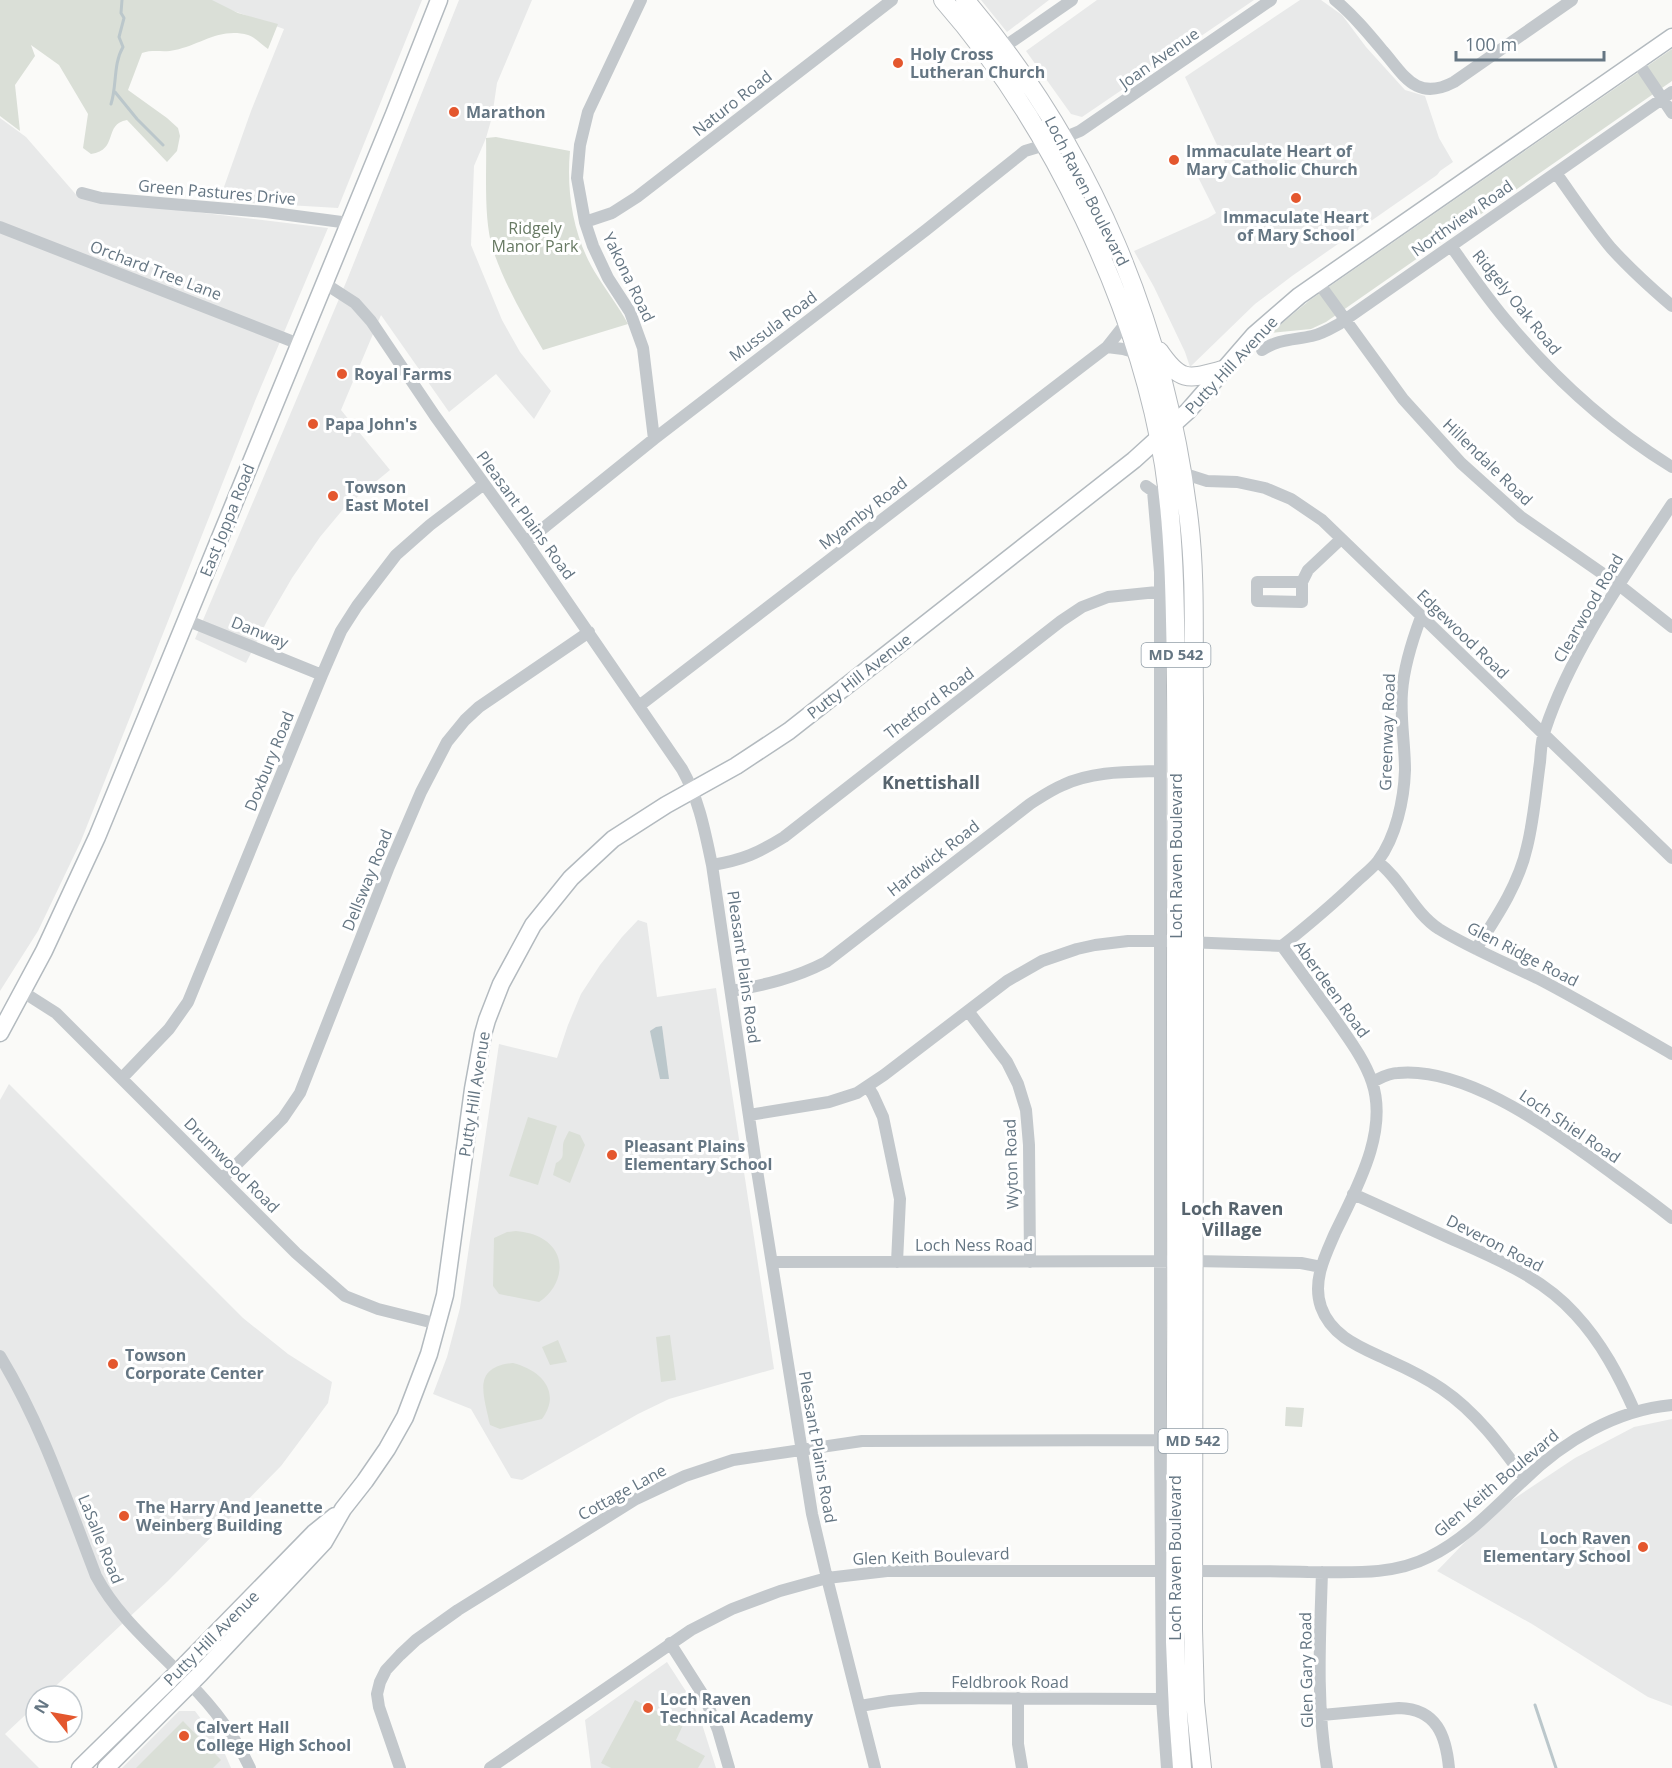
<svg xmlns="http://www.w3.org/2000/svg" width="1672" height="1768" font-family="'Open Sans',sans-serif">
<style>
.built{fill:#e8e9e9}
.green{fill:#dadfd7}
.water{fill:#bbc7cb}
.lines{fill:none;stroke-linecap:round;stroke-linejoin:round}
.stream{stroke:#bbc7cb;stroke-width:3}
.secondary-casing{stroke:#b3babf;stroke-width:19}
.primary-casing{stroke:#b5babe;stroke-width:20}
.street{stroke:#c3c8cc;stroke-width:12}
.secondary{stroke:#fff;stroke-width:16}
.primary{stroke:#fff;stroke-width:18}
.poi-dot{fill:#e4572e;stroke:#fff;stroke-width:2}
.labels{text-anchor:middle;stroke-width:6;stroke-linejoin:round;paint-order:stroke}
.shield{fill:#fff;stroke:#939fa8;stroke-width:1.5}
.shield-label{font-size:15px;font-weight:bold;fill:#657683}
.poi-label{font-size:16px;font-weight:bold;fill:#657683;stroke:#fff;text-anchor:start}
.street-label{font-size:16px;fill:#657683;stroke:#fff}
.park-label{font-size:16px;fill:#687a64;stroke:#fff}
.neighbourhood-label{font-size:18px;font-weight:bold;fill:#57646e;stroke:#fff}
</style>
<rect width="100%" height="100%" fill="#fafaf8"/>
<path class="built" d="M203 0H422L338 208 219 201 251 111 284 29Z
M459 0H532L497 83 492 117 486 138 474 166 471 245 502 320 520 352 551 391 534 419 496 374 449 412 381 315 341 410 390 470 345 507 320 537 292 578 267 621 246 663 195 639 347 280Z
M981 0H1049L1007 32Z
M1097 0H1254L1082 117 1071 114 1026 51Z
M1300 0H1321L1342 15 1366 47 1405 90 1425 96 1439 138 1453 162 1440 171 1437 175 1292 276 1255 304 1190 367 1185 352 1154 287 1134 251 1208 218 1216 213 1198 177 1224 164 1225 162 1185 77Z
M0 118 26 137 79 198 328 228 255 401 81 841 38 931 0 991Z
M638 920 647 923 657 997 716 988 774 1369 669 1399 638 1414 522 1480 511 1478 471 1409 433 1394 447 1357 460 1308 499 1044 557 1058 568 1025 581 994 600 965 622 937Z
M9 1084 243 1318 288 1354 332 1382 328 1403 281 1466 168 1581 45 1696H36V1705L5 1734 39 1768H0V1100Z
M1672 1419V1706L1648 1697 1532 1624 1437 1571 1494 1512 1575 1458 1634 1427Z
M667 1662 689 1696 701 1721 716 1768H591L585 1720Z
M179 1711H195L222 1747 231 1768H122Z"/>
<path class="green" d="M0 0H212L238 13 278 24 268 49C262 45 255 37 248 35 220 27 200 45 175 50 164 53 154 49 142 53L128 90 167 118 178 128 180 136 177 151 167 162 127 120C103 124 119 150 91 154L83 148 88 114 59 65 31 45 35 56 15 85 20 131 0 116Z
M1672 49V81L1326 322 1311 329 1270 333 1310 300Z
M496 137 570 151C566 194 574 241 598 277 608 293 619 307 628 324L543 350C524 318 505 285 493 250 483 218 487 171 486 138Z
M528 1117 557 1126 538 1185 509 1176Z
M569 1131 580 1135 585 1145 570 1183 553 1175 556 1163C565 1158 562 1155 563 1146 563 1141 567 1135 569 1131Z
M516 1231C526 1232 535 1234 543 1239 569 1255 562 1287 539 1302L499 1294 493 1286 494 1238 507 1232Z
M670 1335 676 1380 661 1382 656 1337Z
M558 1340 567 1362 550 1365 542 1347Z
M513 1363C541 1370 562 1392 542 1419L500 1429 490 1425C484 1395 471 1367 513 1363Z
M1286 1407 1304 1408 1302 1427 1285 1426Z
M635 1700 683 1725 676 1740 705 1756 698 1768H611L601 1763Z
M183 1721 221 1760 213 1768H136Z"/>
<path class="water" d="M662 1026 669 1079H660L650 1031 656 1027Z"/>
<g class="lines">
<path class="stream" d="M115 92 137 119 163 145
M111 104C117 86 113 64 123 47L119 37 124 18 121 13 122 0
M1535 1705 1556 1768"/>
<defs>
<path id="secondary" d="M0 1033 44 951 97 837 394 114 439 0
M80 1768 178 1672 314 1533 335 1516
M106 1768 200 1674 324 1542 343 1509 365 1481 387 1449 405 1417 429 1354 445 1295 473 1089 483 1034 487 1020 501 984 533 925 571 878 613 839 666 805 736 766 789 731 1134 460 1188 411 1254 335 1299 296 1672 37"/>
<path id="primary" d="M943 0C1050 122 1138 305 1164 465 1175 538 1175 612 1176 686 1177 791 1176 897 1176 1002 1176 1215 1177 1429 1175 1642L1178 1714 1182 1768
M965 0C1092 148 1166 328 1189 521 1196 579 1193 639 1194 698 1194 797 1194 895 1194 994 1193 1206 1194 1417 1193 1629L1195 1702 1202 1768
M1159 351C1181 383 1188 379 1223 370"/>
</defs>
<use href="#secondary" class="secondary-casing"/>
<use href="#primary" class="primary-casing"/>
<path class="street" d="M641 0 588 112 580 145 577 178 585 222 593 246 608 278 630 312 643 348 654 439
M1335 0C1353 15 1368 33 1383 51 1404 75 1416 102 1454 82L1572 0
M1004 47 1072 0
M1637 61 1672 113
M1063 138 1080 131 1271 0
M1556 173C1574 198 1591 224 1611 248 1630 269 1651 288 1672 306
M82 193 101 198 266 212 349 223
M585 222 612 213 637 197 892 0
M0 227 299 344
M1451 246C1470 273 1489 301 1511 326 1557 381 1611 429 1672 467
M1318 282 1403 399 1461 463 1521 517 1619 585 1672 627
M324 283 355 303 371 321 435 416 526 542 682 769C699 799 705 832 712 865L756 1164 812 1514 827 1578 875 1768
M1107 347 1123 349 1137 353
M1262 350C1278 339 1294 340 1312 336 1322 334 1330 329 1339 324L1672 92
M1182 473 1207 481 1237 482 1265 488 1291 499 1322 520 1672 858
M1146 486 1153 491 1160 572V1440L1162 1699 1167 1768
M526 542 654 439 926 230 1025 151 1045 145
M1302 582H1257V601L1302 602V582L1308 570 1341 539
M186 620 322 675
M639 706 1107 347 1126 323
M1378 862C1402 880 1413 912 1439 929 1470 948 1504 962 1537 978 1583 1002 1627 1028 1672 1054
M712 865C743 860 758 853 784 837L1061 621 1082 607 1108 597 1167 591
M1187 942 1282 946
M1282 946C1299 969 1316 993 1333 1016 1347 1037 1364 1058 1372 1082 1389 1132 1356 1189 1335 1233 1325 1256 1312 1281 1321 1307 1332 1338 1363 1348 1390 1361 1408 1369 1426 1378 1442 1389 1476 1412 1501 1446 1525 1479
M1282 946C1307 926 1331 906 1355 883 1362 876 1372 869 1378 861 1396 837 1404 800 1405 770 1405 744 1400 718 1402 692 1404 666 1412 641 1421 617
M1476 949C1496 918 1519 884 1527 847 1534 819 1536 790 1540 762 1541 751 1541 740 1545 730 1571 651 1626 574 1672 504
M731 991C765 985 795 978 826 962L1030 804C1041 797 1051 790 1063 785 1093 771 1128 772 1160 771
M23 992 56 1013 296 1253 345 1296 378 1309 438 1324
M968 1011 1007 1062 1018 1084 1026 1110 1029 1145 1030 1262
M122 1078 169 1029 188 1002 322 675 341 631 357 606 396 555 430 525 484 484
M1372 1082C1381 1078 1388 1073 1398 1073 1462 1067 1541 1122 1591 1158 1618 1178 1646 1197 1672 1218
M868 1087 873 1095 883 1117 900 1199 897 1262
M749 1115 829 1102 857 1093 884 1075 1007 981 1042 961 1077 949 1095 945 1128 941H1167
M222 1179 283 1118 300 1093 388 869 421 792 447 742 465 720 479 707 589 632
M1353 1194C1387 1209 1421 1225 1454 1240 1497 1259 1543 1278 1575 1314 1602 1343 1619 1376 1635 1412
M1193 1261 1301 1263 1321 1267
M772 1262 1166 1261
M0 1356C42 1425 67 1501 96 1576 119 1619 156 1648 189 1683 214 1708 235 1736 250 1768
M1193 1571C1232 1571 1270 1571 1308 1572 1348 1572 1392 1576 1429 1557 1466 1539 1494 1508 1524 1480 1564 1441 1616 1410 1672 1405
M1322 1572C1320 1637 1316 1704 1327 1768
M670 1643 705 1698 718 1730 729 1768
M1018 1698V1744L1022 1768
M860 1706 890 1701 921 1698 1162 1699
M1322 1715 1399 1708C1437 1709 1446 1736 1449 1768
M400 1768 379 1707 377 1694 380 1682 386 1670 400 1655 416 1640 458 1610 636 1499 685 1476 733 1460 862 1441 1160 1440
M490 1768 691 1630 732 1609 780 1591 827 1578 887 1571H1167"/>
<use href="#secondary" class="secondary"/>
<use href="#primary" class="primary"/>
</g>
<g class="poi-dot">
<circle cx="898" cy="63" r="6"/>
<circle cx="454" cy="112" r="6"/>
<circle cx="1174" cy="160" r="6"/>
<circle cx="1296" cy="198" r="6"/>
<circle cx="342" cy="374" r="6"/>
<circle cx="313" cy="424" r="6"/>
<circle cx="333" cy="496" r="6"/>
<circle cx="612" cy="1155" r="6"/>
<circle cx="113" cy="1364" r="6"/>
<circle cx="124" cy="1516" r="6"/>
<circle cx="1643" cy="1547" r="6"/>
<circle cx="648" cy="1708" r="6"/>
<circle cx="184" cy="1736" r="6"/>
</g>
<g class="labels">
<g class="shield">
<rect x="1141.5" y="643" width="69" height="24" rx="4.5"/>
<rect x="1158.5" y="1429" width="69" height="24" rx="4.5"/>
</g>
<g class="shield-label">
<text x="1176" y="660">MD 542</text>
<text x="1193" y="1446">MD 542</text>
</g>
<g class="poi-label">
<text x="910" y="60">Holy Cross<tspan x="910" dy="18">Lutheran Church</tspan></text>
<text x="466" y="118">Marathon</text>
<text x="1186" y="157">Immaculate Heart of<tspan x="1186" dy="18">Mary Catholic Church</tspan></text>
<text x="1296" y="223" text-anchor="middle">Immaculate Heart<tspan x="1296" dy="18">of Mary School</tspan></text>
<text x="354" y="380">Royal Farms</text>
<text x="325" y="430">Papa John's</text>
<text x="345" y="493">Towson<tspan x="345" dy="18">East Motel</tspan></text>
<text x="624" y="1152">Pleasant Plains<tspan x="624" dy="18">Elementary School</tspan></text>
<text x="125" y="1361">Towson<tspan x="125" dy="18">Corporate Center</tspan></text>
<text x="136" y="1513">The Harry And Jeanette<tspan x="136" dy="18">Weinberg Building</tspan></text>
<text x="1631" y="1544" text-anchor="end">Loch Raven<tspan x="1631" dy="18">Elementary School</tspan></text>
<text x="660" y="1705">Loch Raven<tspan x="660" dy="18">Technical Academy</tspan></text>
<text x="196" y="1733">Calvert Hall<tspan x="196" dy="18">College High School</tspan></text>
</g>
<g class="street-label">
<text transform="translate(1159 58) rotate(-35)" y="6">Joan Avenue</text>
<text transform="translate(732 103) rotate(-38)" y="6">Naturo Road</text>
<text transform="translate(1087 191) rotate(63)" y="6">Loch Raven Boulevard</text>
<text transform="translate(217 192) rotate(5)" y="6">Green Pastures Drive</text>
<text transform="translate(1462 218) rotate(-35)" y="6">Northview Road</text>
<text transform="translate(156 270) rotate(21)" y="6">Orchard Tree Lane</text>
<text transform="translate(629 277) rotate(64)" y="6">Yakona Road</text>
<text transform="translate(1517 302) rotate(51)" y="6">Ridgely Oak Road</text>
<text transform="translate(773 326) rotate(-37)" y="6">Mussula Road</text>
<text transform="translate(1231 365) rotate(-47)" y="6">Putty Hill Avenue</text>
<text transform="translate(1488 462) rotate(44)" y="6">Hillendale Road</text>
<text transform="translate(863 513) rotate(-38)" y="6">Myamby Road</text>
<text transform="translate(526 515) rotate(54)" y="6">Pleasant Plains Road</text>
<text transform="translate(227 520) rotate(-68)" y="6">East Joppa Road</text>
<text transform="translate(1588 608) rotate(-60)" y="6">Clearwood Road</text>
<text transform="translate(260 632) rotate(22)" y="6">Danway</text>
<text transform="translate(1463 634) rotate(44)" y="6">Edgewood Road</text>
<text transform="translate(859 676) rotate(-38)" y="6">Putty Hill Avenue</text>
<text transform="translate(929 703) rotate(-37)" y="6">Thetford Road</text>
<text transform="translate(1387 732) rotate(-88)" y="6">Greenway Road</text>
<text transform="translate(269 761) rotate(-68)" y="6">Doxbury Road</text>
<text transform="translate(1176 856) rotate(-90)" y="6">Loch Raven Boulevard</text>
<text transform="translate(933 858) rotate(-38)" y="6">Hardwick Road</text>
<text transform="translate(367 880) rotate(-68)" y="6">Dellsway Road</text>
<text transform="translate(1523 954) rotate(27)" y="6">Glen Ridge Road</text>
<text transform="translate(744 967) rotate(82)" y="6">Pleasant Plains Road</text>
<text transform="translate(1332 989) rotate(54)" y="6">Aberdeen Road</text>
<text transform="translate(474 1094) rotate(-81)" y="6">Putty Hill Avenue</text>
<text transform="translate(1570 1126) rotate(34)" y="6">Loch Shiel Road</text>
<text transform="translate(1011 1164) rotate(-92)" y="6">Wyton Road</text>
<text transform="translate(232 1165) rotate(45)" y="6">Drumwood Road</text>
<text transform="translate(1495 1243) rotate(27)" y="6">Deveron Road</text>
<text x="974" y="1251">Loch Ness Road</text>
<text transform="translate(818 1447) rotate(80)" y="6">Pleasant Plains Road</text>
<text transform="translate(1496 1483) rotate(-40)" y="6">Glen Keith Boulevard</text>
<text transform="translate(622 1492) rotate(-29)" y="6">Cottage Lane</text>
<text transform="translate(101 1539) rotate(68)" y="6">LaSalle Road</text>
<text transform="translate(931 1556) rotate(-2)" y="6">Glen Keith Boulevard</text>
<text transform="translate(1175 1558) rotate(-90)" y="6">Loch Raven Boulevard</text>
<text transform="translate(211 1638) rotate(-45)" y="6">Putty Hill Avenue</text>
<text transform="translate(1306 1670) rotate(-91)" y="6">Glen Gary Road</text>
<text x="1010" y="1688">Feldbrook Road</text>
</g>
<g class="park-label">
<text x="535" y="234">Ridgely<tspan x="535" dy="18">Manor Park</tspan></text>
</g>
<g class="neighbourhood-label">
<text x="931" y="789">Knettishall</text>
<text x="1232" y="1215">Loch Raven<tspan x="1232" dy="21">Village</tspan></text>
</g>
</g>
<g transform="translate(54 1714) rotate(301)"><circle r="28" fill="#ffffff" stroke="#c1c8cd" stroke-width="1.5"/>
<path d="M0-4.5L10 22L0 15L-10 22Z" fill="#e4572e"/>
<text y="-9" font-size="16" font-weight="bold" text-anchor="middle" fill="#657683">N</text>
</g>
<path d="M1456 51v9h148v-9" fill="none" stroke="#657683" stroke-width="3"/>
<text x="1465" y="51" font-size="18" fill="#657683" stroke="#ffffff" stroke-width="4.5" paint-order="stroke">100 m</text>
</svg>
